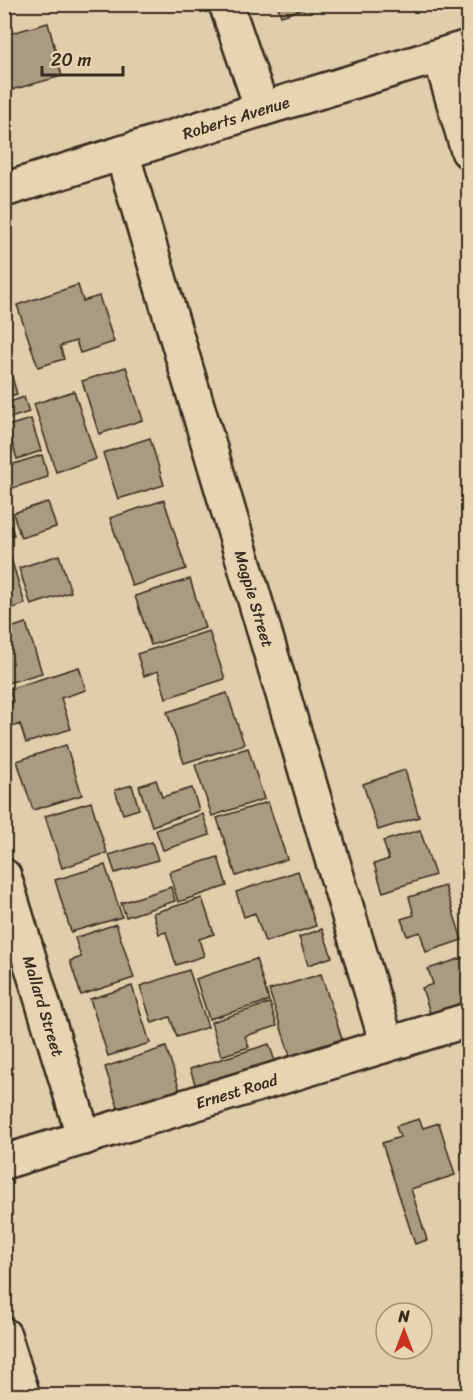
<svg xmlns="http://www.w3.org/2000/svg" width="473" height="1400" font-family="Sriracha,sans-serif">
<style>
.building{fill:#ac9a80;stroke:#3b2a1e;stroke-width:1.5}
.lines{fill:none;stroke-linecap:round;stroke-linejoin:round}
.street-casing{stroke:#3b2a1e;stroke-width:38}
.secondary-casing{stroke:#3b2a1e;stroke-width:38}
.street{stroke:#e6d4b2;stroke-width:33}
.secondary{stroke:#e6d4b2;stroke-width:33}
.labels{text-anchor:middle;stroke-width:5;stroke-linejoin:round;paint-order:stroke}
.street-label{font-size:16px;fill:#3b2a1e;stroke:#e6d4b2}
</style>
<rect width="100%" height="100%" fill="#dfcdac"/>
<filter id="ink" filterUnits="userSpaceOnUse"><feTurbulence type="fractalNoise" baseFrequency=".0167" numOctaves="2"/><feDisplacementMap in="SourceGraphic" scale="12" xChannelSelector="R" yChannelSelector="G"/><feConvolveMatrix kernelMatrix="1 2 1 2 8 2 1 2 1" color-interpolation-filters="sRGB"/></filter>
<g filter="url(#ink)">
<path class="building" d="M277 4H319L281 16Z
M48 23 62 76 4 92V35Z
M78 285 83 301 99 296 114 342 80 353 76 341 60 346 64 359 38 367 17 305Z
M8 363 17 394 4 398V364Z
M126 367 143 420 99 434 82 381Z
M74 391 96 459 56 472 34 404Z
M24 397 29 412 4 420V404Z
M31 419 41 451 17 459 7 426Z
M150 438 164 485 118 499 103 453Z
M42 455 48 477 9 489 4 475V467Z
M164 500 186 569 132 586 110 518Z
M48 502 56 527 21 538 13 513Z
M4 504 14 535 4 538Z
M9 552 25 604 4 611V554Z
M59 555 71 592 31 605 19 568Z
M190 579 205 628 151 645 135 596Z
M26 623 42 673 4 684V630Z
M209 631 225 679 166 698 158 671 144 676 137 654Z
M79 667 86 690 61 698 71 729 26 743 20 724 12 727 4 706 13 702 9 689Z
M227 693 244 744 184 763 167 712Z
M66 745 82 795 33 810 17 761Z
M248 748 264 799 212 816 195 765Z
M405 770 419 817 378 830 363 784Z
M156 780 162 797 192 788 199 810 152 826 139 786Z
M132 785 139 809 123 814 115 790Z
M91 802 107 853 62 868 45 816Z
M268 802 287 859 236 876 217 818Z
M203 814 210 835 163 850 156 830Z
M420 830 435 875 383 892 374 864 389 859 383 841Z
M152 842 158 860 115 873 109 855Z
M218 857 227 886 178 902 169 872Z
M105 865 122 917 71 932 55 880Z
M298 871 316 926 265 942 255 913 244 917 236 892Z
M445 886 462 940 426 952 420 932 407 936 401 919 414 915 409 897Z
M171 887 175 901 126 917 121 903Z
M202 898 214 934 199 939 204 956 176 965 166 932 159 934 153 913Z
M116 924 134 978 81 995 70 961 81 957 75 938Z
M322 929 332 957 308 965 299 937Z
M468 956V1007L432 1019 422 988 433 984 428 969Z
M256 959 269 1001 209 1019 196 979Z
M189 970 208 1027 177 1037 170 1017 152 1023 140 986Z
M321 974 342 1039 290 1056 269 990Z
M132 986 150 1043 108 1056 90 999Z
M270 1003 277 1026 245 1036 249 1047 221 1056 211 1022Z
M269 1044 279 1073 200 1098 190 1069Z
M166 1047 182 1097 121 1117 105 1067Z
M419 1119 423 1128 439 1123 455 1175 411 1189 427 1240 415 1244 382 1143 400 1137 396 1126Z"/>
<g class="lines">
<defs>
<g id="street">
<path d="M226 4 262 109"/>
<path d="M440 56 468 151"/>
<path id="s1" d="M122 153 387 1044"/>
<path id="s2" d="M4 876 84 1138"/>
<path id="s3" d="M4 1162 468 1020"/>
<path d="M4 1335 23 1396"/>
</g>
<g id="secondary">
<path id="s4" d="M4 190 262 109 468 47"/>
</g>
</defs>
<use href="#street" class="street-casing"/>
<use href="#secondary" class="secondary-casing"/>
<use href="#street" class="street"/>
<use href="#secondary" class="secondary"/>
</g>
</g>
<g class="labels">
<g class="street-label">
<text dy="6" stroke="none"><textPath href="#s4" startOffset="243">Roberts Avenue</textPath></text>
<text dy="6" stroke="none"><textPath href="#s1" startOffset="465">Magpie Street</textPath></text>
<text dy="6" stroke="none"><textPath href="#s2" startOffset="136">Mallard Street</textPath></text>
<text dy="6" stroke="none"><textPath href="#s3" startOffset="243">Ernest Road</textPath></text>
</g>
</g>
<rect width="473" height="1400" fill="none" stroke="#e6d4b2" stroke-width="24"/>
<rect x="12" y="12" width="449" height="1376" fill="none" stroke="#3b2a1e" stroke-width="2" filter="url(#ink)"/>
<g transform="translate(404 1331)"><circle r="28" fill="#e6d4b2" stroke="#a29077" stroke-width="1.5"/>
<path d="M0-4.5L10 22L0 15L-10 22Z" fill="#c8321e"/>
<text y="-9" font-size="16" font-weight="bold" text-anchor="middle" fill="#3b2a1e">N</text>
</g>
<path d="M42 66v9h81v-9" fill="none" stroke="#3b2a1e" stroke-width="3"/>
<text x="51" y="66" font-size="18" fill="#3b2a1e" stroke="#e6d4b2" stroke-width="4.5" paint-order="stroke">20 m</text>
</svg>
